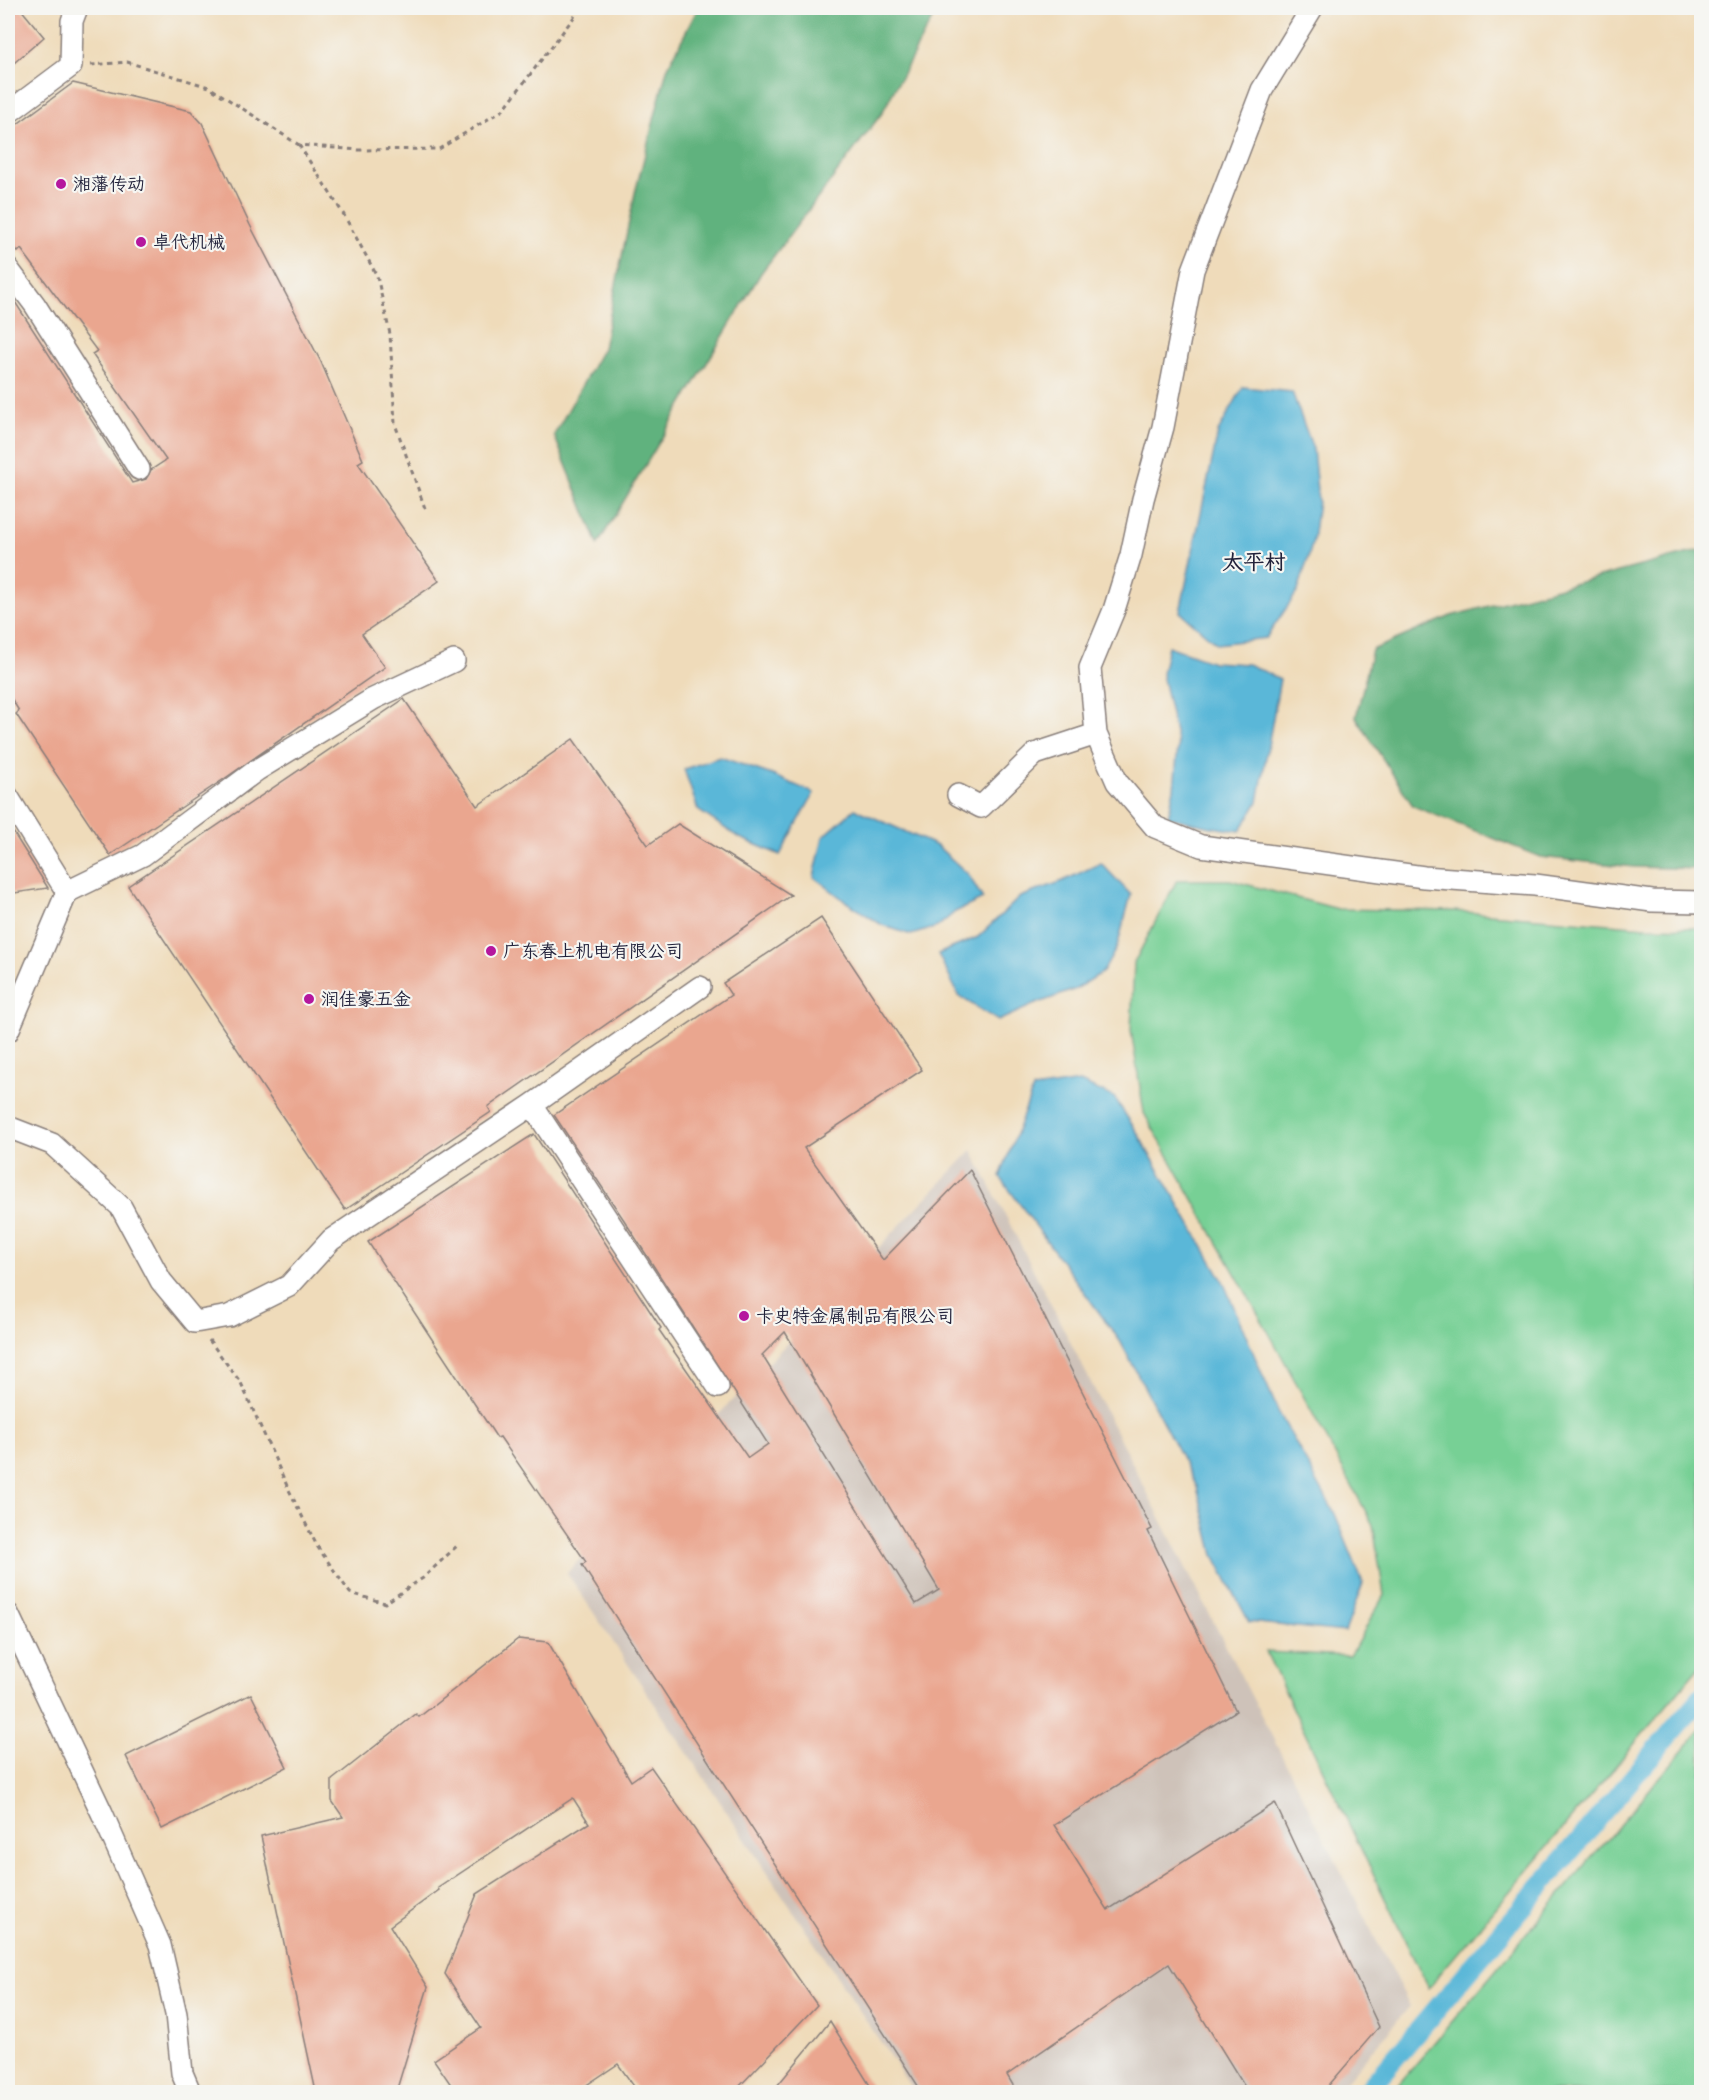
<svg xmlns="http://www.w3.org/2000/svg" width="1709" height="2100" font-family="'Balsamiq Sans','LXGW WenKai TC',sans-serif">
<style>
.industrial{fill:#cec2b9}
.green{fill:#77d095;stroke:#4c7968;stroke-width:1.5}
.forest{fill:#61b27e;stroke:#426a5c;stroke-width:1.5}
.water{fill:#5ab7d8;stroke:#3e6c8a;stroke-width:1.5}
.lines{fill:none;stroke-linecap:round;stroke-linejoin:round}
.canal{stroke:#5ab7d8;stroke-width:20}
.building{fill:#eaa68f;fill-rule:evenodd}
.minor-casing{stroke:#887e7a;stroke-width:24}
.path{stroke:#887e7a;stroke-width:3;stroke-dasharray:4.5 4.5;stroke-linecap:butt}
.minor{stroke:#fff;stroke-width:21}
.poi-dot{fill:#b5179e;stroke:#f6f6f2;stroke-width:2}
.labels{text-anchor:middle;stroke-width:4.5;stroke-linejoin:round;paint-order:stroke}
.poi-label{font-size:18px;fill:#22223b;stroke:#f6f6f2;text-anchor:start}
.quarter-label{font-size:21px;font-weight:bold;fill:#22223b;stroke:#f6f6f2}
</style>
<rect width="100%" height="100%" fill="#f6f6f2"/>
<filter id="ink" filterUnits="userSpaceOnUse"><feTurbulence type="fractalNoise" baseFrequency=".0167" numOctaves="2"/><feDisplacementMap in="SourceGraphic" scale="12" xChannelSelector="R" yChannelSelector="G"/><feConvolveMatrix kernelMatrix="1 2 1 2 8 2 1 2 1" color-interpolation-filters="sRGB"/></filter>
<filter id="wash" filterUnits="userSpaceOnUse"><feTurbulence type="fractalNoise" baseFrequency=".008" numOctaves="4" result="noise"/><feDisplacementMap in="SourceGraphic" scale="24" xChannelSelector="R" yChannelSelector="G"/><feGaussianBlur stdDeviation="1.35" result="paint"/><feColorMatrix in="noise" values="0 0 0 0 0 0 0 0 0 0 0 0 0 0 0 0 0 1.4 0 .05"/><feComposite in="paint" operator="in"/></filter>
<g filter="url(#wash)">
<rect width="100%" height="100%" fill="#efdbba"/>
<path class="industrial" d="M972 1150 1410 2006 1337 2092H914L567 1573Z"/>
<path class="green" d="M1177 880H1230L1338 909 1453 911 1646 927 1701 928V1665L1428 1988 1266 1652 1350 1656 1384 1595 1373 1525 1274 1342 1144 1113 1131 1030 1134 963Z
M1701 1729V2092H1392Z"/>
<path class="forest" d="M698 8H938L882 113 761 273 598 544 554 435 603 348 635 193 667 69Z
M1701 550V869L1634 867 1540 857 1413 806 1356 717 1372 650 1451 616Z"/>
<path class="water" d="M1243 387 1292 392 1313 449 1318 501 1313 541 1298 591 1266 638 1217 644 1180 612 1218 432Z
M1168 646 1213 662 1248 664 1280 679 1258 802 1240 831 1211 827 1168 817 1174 789 1178 746 1162 674Z
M720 757 772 775 814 793 780 855 738 837 698 810 684 769Z
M855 809 937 846 968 874 983 899 955 912 937 927 911 935 882 925 845 901 814 877 823 837Z
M1101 863 1131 895 1117 947 1103 972 1076 989 1033 1005 998 1021 959 996 938 954 978 937 1020 897 1063 881Z
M1080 1082 1114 1097 1137 1132 1222 1279 1278 1411 1335 1514 1363 1583 1345 1632 1249 1622 1214 1555 1197 1487 1120 1341 1000 1177 1033 1089Z"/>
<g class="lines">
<path class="canal" d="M1366 2092 1702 1696"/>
</g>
<g id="blocks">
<path class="building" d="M8 8H20L44 37 8 68Z
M73 83 191 111 202 123 250 225 321 362 363 460 358 463 439 581 362 634 385 667 224 779 110 855 16 714 19 711 8 693V291L132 483 146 479 151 470 166 460 92 354 97 351 21 249 18 252 8 237V131Z
M404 699 477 806 573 739 648 845 678 824 791 895 488 1107 491 1112 345 1210 128 886Z
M8 824 48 888 8 894Z
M821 918 922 1070 804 1148 883 1260 970 1170 1152 1529 1148 1531 1236 1711 1054 1825 1108 1910 1275 1803 1379 2027 1323 2092H1248L1169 1964 1007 2075 1017 2092H922L582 1565 586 1562 500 1437 497 1438 368 1242 534 1134 661 1328 659 1330 748 1458 768 1444 624 1220 554 1115 731 995 723 983ZM785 1332 939 1590 916 1604 762 1355Z
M518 1639 548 1642 631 1781 651 1767 817 2005 734 2092H638L618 2064 576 2092H456L434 2060 481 2028 445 1974 477 1894 589 1823 573 1798 438 1888 439 1890 390 1926 428 1987 396 2092H316L261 1836 343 1817 332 1801V1780L416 1714 419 1717Z
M251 1694 287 1767 162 1829 126 1756Z
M830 2021 874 2092H772L823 2030Z"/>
</g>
</g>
<g filter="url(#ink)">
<use href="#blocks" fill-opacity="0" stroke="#887e7a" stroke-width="1.5"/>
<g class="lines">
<defs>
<path id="minor" d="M1312 8 1262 90 1193 270 1163 427 1143 499 1131 555 1114 610 1090 668 1096 734 1117 782 1155 827 1201 846 1424 877 1535 885 1652 901 1702 902
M8 113 71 66 72 21 77 8
M8 269 35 305 139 469
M958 795 981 807 1035 754 1096 734
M8 797 67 892 8 1031
M67 892 143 855 257 770 373 699 454 661
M532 1105 718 1387
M8 1127 52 1144 121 1207 161 1281 195 1322 229 1316 289 1286 331 1240 532 1105 700 987
M8 1614 102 1813 160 1945 176 2014 182 2073 190 2092"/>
</defs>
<use href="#minor" class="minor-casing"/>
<path class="path" d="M91 65 127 62 209 87 299 145 358 150 439 149 503 110 581 8
M299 145 344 215 377 276 390 334 395 424 426 511
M209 1340 241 1383 288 1488 317 1546 350 1593 385 1603 423 1578 458 1545"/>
<use href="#minor" class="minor"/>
</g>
</g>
<g class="poi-dot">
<circle cx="61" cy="184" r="6"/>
<circle cx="141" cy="242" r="6"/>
<circle cx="491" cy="951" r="6"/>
<circle cx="309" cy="999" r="6"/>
<circle cx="744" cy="1316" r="6"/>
</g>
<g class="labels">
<g class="poi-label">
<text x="73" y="190">湘藩传动</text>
<text x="153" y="248">卓代机械</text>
<text x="503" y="957">广东春上机电有限公司</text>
<text x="321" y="1005">润佳豪五金</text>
<text x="756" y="1322">卡史特金属制品有限公司</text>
</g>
<g class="quarter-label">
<text x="1254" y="569">太平村</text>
</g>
</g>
<rect width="1709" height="2100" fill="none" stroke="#f6f6f2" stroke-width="30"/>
</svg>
